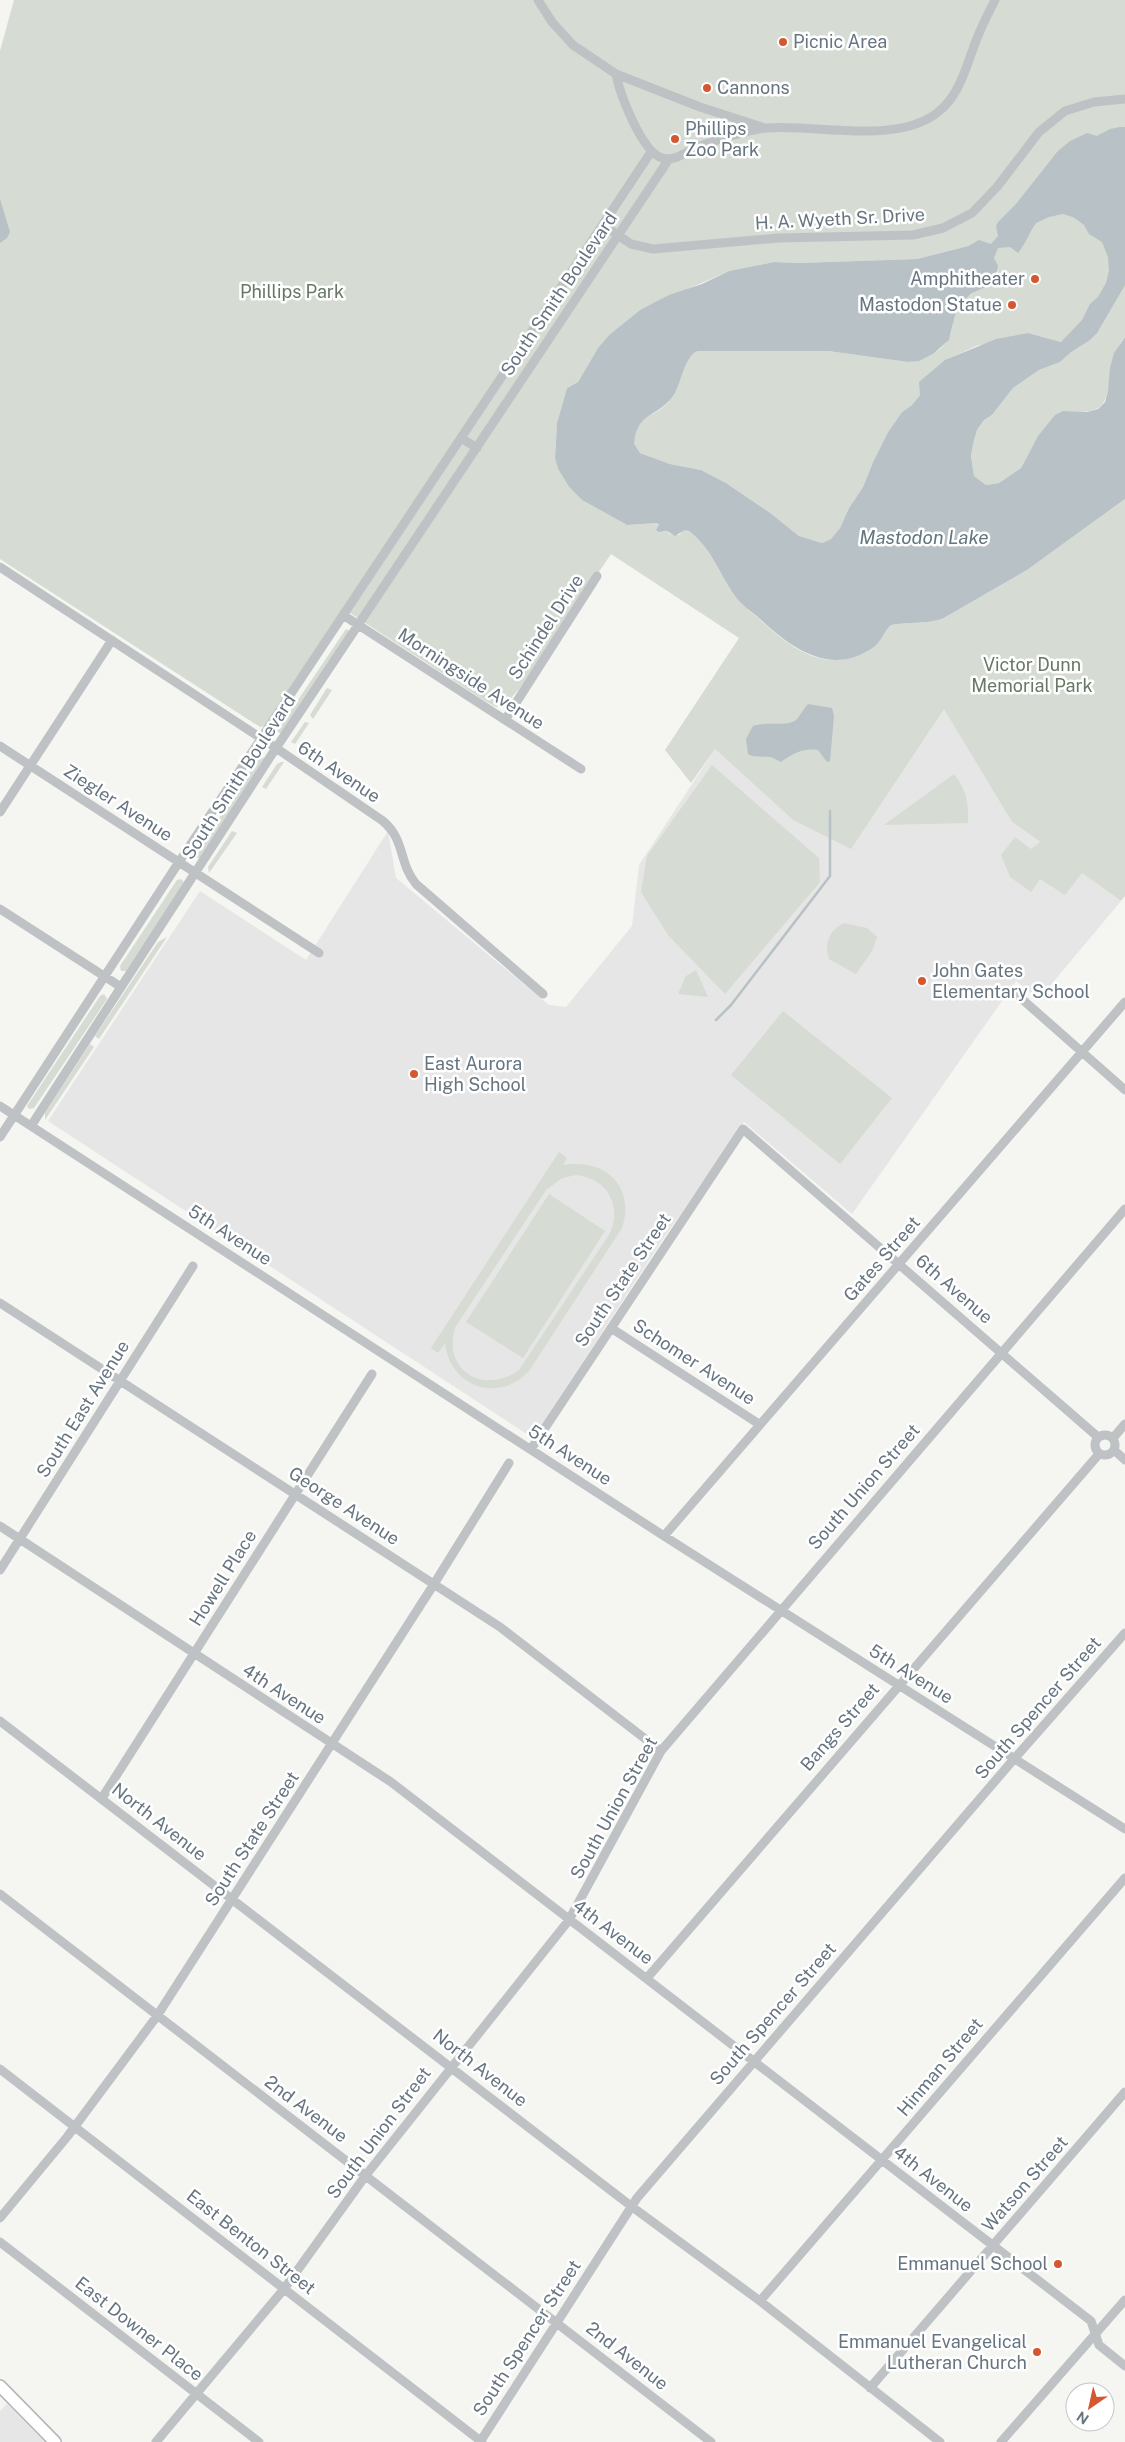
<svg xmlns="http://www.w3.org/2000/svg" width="1125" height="2442" font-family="'Public Sans',sans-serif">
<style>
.built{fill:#e5e6e5}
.green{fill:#d6dbd3;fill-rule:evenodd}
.water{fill:#b7c1c6;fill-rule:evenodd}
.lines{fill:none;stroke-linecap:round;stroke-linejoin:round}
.stream{stroke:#b7c1c6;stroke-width:2.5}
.major-casing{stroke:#b2b6b9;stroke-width:14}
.minor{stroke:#bec2c5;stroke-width:9}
.major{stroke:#fff;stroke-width:11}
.poi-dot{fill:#d55732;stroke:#fff;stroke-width:2}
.labels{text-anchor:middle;stroke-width:5;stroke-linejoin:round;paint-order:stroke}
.poi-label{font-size:18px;fill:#667580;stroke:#fff;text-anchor:start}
.street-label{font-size:18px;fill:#667580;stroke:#fff}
.park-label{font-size:18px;fill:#687864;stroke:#fff}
.water-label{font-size:19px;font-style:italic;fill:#62767d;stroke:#fff}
</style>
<rect width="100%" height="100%" fill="#f5f5f1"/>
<path class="built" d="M944 708 1012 822 1121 901 1039 999 1016 981 852 1214 744 1122 661 1242 533 1438 48 1121 200 891 306 960 388 831 396 878 549 1005 566 1007 632 926 639 865 715 749 793 820Z
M7 2404 45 2442H0V2411Z"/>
<path class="green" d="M14 0H1125V337C1107 356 1115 398 1098 408 1089 414 1074 411 1063 411L1032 447 1021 468 999 483 986 485 974 476 971 456 973 444 977 430 984 420 992 415 1013 388 1039 370 1060 362 1070 352 1061 342 1028 333 976 346 946 360 920 395 912 405 902 412 888 432 874 460 863 487 849 508 840 528 831 539 822 543 799 536 769 512 726 483 701 470 670 464 640 453 633 444C637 409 656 421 671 398 681 384 681 358 698 351H828L908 362C924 361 947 349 951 333 954 324 952 314 958 306 971 290 988 290 998 272L994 258 995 252 991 244 975 242 968 246 917 259 799 263 774 262 729 271 640 310 609 335 598 348 578 382 567 388 557 423 555 458 558 469 569 487 582 500 627 525 657 523 663 532 667 531 670 534 679 535 685 529 689 531C713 550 718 572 735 596 741 604 749 610 757 617 787 644 821 675 865 652 877 645 882 634 891 625 908 622 926 624 942 619L1027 570 1125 499V896L1121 901 1082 873 1065 895 1040 879 1031 892 1010 877 1001 855 1015 837 1031 849 1040 842 1012 822 944 709 851 849 793 820 715 749 691 783 665 750 739 638 611 554 520 688 503 707H496L485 701 344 609 265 726 260 727 0 559V51Z
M346 629 350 631 281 734 277 731 279 728Z
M327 688 332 690 313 719 310 715Z
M305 722 309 723 295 744 291 742Z
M260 757 264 758 200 858H197L195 854Z
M281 762H284L266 789 262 787 277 764Z
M712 765 819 858 820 882 725 994 668 935 641 892 647 856Z
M954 774C966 789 969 803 968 823L884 825Z
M232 831 237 833 209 873 208 867Z
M181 879 184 882 126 971H121L120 966 177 880Z
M844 923 867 928 877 937 872 951 856 974 829 959C824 944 829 930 844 923Z
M167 937 99 1039 95 1036 158 942Z
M696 970 708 997 678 994 686 976Z
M104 994 107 999 34 1108 29 1109 27 1106 100 996Z
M783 1011 892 1098 840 1164 731 1075Z
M90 1044 94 1047 45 1120V1113Z
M559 1152 567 1158 563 1165C604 1158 636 1185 622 1228L529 1371C498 1404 450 1387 445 1343L438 1353 431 1348ZM576 1175C608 1178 623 1207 609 1235L519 1370C485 1396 440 1370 456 1326L546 1190 562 1178Z
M549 1194 605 1231 523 1358 466 1322Z"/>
<path class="water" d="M1120 127H1125V285L1097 333 1090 340 1071 352 1060 362 1039 370 1013 388 992 415 984 420 977 430 973 444 971 456 974 476 986 485 999 483 1021 468 1038 436 1055 415 1063 411 1087 412 1098 409 1105 402 1108 391 1110 368 1114 353 1125 337V499L1027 570 942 619C926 624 908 622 891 625 884 631 882 640 875 646 832 678 792 649 760 619 751 611 741 605 735 596 718 572 713 550 689 531L685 530 675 536 667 531 659 532 656 530 659 525 657 523 627 525 582 500 569 487 558 469 555 458 557 423 567 388 578 382 598 348 609 335 640 310 669 295 702 284 729 271 774 262 799 263 917 259 968 246 979 240 991 244 998 236 996 226 998 222 1016 204 1057 152 1070 141 1087 133 1097 136 1110 129ZM1063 214 1073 217 1084 225 1089 234 1102 242 1108 257 1109 271 1106 283 1098 297 1090 304 1082 320 1061 342 1028 333 996 339 945 360 919 382 920 395 912 405 902 412 888 432 874 460 863 487 849 508 840 528 831 539 822 543 799 536 769 512 726 483 701 470 670 464 640 453 634 444C637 411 656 419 673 396 682 383 683 357 698 351H828L908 362 919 361 933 354 949 340 957 307 971 294 991 284 996 278 998 266 994 258 998 248 1010 247 1018 253C1026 243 1029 233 1036 223L1049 217Z
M0 199 10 232 7 238 0 243Z
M808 704 832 708 834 716 830 761 827 762 818 750C803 748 792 754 781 762L771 757 752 756 748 754 746 739 753 726C766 721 787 727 796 720 801 715 803 709 808 704Z"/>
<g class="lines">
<path class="stream" d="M716 1020 731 1005 830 876V811"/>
<defs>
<path id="major" d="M0 2386 55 2442"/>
</defs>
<use href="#major" class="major-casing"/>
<path class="minor" d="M538 0 552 22 573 45 616 74 700 107 762 127
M616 74C620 95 642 152 662 158 675 162 687 151 698 147 713 141 750 129 767 128 817 124 895 145 937 113 960 96 966 66 976 41 981 27 988 14 995 0
M603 225 631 244 653 249 779 238 913 235 943 228 972 213 997 187 1039 132 1065 111 1094 102 1125 99
M461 438 477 448
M0 567 276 748 383 821C406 841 398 862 416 884L543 994
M343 615 581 769
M505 720 597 576
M0 746 319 953
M0 812 112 640
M0 909 121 987
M1014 992 1125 1090
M0 1106 664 1536 1125 1829
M31 1126 276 748 669 159
M0 1137 179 862 651 152
M0 1303 500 1627 661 1751
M611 1328 759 1424
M1095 1445a10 10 0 1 1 20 0a10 10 0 1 1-20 0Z
M1113 1438 1125 1424
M531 1449 743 1129 1098 1437
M1114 1450 1125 1460
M0 1526 391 1782 1091 2321 1099 2345 1125 2366
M664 1536 1125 1002
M0 1570 193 1266
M0 1721 631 2206 760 2301 940 2442
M102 1798 372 1374
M0 1894 711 2442
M647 1978 1099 1454
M0 2069 482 2442
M0 2218 67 2137 157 2016 434 1584 509 1463
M0 2242 259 2442
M760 2301 1125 1878
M870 2388 1125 2092
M156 2442 284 2289 366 2175 569 1920 661 1751 1125 1209
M480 2442 637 2198 1014 1759 1125 1633
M1001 2442 1125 2300"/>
<use href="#major" class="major"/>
</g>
<g class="poi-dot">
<circle cx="783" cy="42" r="5"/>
<circle cx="707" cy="88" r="5"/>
<circle cx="675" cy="139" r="5"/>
<circle cx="1035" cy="279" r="5"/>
<circle cx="1012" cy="305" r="5"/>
<circle cx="922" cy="981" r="5"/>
<circle cx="414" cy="1074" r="5"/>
<circle cx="1058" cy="2264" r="5"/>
<circle cx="1037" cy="2352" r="5"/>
</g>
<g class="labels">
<g class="poi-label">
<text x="793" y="48">Picnic Area</text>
<text x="717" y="94">Cannons</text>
<text x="685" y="135">Phillips<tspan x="685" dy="21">Zoo Park</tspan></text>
<text x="1025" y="285" text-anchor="end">Amphitheater</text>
<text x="1002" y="311" text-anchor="end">Mastodon Statue</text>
<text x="932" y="977">John Gates<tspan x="932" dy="21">Elementary School</tspan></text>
<text x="424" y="1070">East Aurora<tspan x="424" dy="21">High School</tspan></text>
<text x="1048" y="2270" text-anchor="end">Emmanuel School</text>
<text x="1027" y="2348" text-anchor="end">Emmanuel Evangelical<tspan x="1027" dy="21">Lutheran Church</tspan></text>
</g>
<g class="street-label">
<text transform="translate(840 219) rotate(-3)" y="6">H. A. Wyeth Sr. Drive</text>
<text transform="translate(559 294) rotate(-56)" y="6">South Smith Boulevard</text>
<text transform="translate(546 627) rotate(-57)" y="6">Schindel Drive</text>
<text transform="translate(471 679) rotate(33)" y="6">Morningside Avenue</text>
<text transform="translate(339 772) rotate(34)" y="6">6th Avenue</text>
<text transform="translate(239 777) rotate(-57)" y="6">South Smith Boulevard</text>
<text transform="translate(118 803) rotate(33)" y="6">Ziegler Avenue</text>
<text transform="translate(230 1235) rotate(33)" y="6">5th Avenue</text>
<text transform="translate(882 1259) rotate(-49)" y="6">Gates Street</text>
<text transform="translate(623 1280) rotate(-56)" y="6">South State Street</text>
<text transform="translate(954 1289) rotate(41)" y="6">6th Avenue</text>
<text transform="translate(694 1362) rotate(33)" y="6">Schomer Avenue</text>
<text transform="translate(83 1409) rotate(-58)" y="6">South East Avenue</text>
<text transform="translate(570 1455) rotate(33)" y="6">5th Avenue</text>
<text transform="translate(864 1487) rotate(-49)" y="6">South Union Street</text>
<text transform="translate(344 1506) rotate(33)" y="6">George Avenue</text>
<text transform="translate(223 1578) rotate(-58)" y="6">Howell Place</text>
<text transform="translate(911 1674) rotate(32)" y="6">5th Avenue</text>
<text transform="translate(284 1694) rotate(33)" y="6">4th Avenue</text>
<text transform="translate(1038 1708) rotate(-49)" y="6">South Spencer Street</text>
<text transform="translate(840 1727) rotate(-49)" y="6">Bangs Street</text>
<text transform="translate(614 1808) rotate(-61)" y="6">South Union Street</text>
<text transform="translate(159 1822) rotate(38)" y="6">North Avenue</text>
<text transform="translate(252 1839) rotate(-57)" y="6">South State Street</text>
<text transform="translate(613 1932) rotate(37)" y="6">4th Avenue</text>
<text transform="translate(773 2014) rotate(-49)" y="6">South Spencer Street</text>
<text transform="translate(940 2067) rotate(-50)" y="6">Hinman Street</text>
<text transform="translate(480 2068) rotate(38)" y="6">North Avenue</text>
<text transform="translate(306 2109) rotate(37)" y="6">2nd Avenue</text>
<text transform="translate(379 2133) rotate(-53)" y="6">South Union Street</text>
<text transform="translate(933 2179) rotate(38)" y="6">4th Avenue</text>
<text transform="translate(1025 2184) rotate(-49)" y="6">Watson Street</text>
<text transform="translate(251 2242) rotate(38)" y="6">East Benton Street</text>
<text transform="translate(139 2329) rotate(38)" y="6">East Downer Place</text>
<text transform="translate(527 2338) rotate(-57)" y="6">South Spencer Street</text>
<text transform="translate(627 2356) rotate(38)" y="6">2nd Avenue</text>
</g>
<g class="park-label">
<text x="292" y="298">Phillips Park</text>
<text x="1032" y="671">Victor Dunn<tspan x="1032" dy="21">Memorial Park</tspan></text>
</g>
<g class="water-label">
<text x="924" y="544">Mastodon Lake</text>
</g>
</g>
<g transform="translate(1090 2407) rotate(214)"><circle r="24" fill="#ffffff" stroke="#c2c8cc"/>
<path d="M0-4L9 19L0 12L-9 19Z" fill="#d55732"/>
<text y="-8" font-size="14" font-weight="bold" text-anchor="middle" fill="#667580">N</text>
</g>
</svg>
